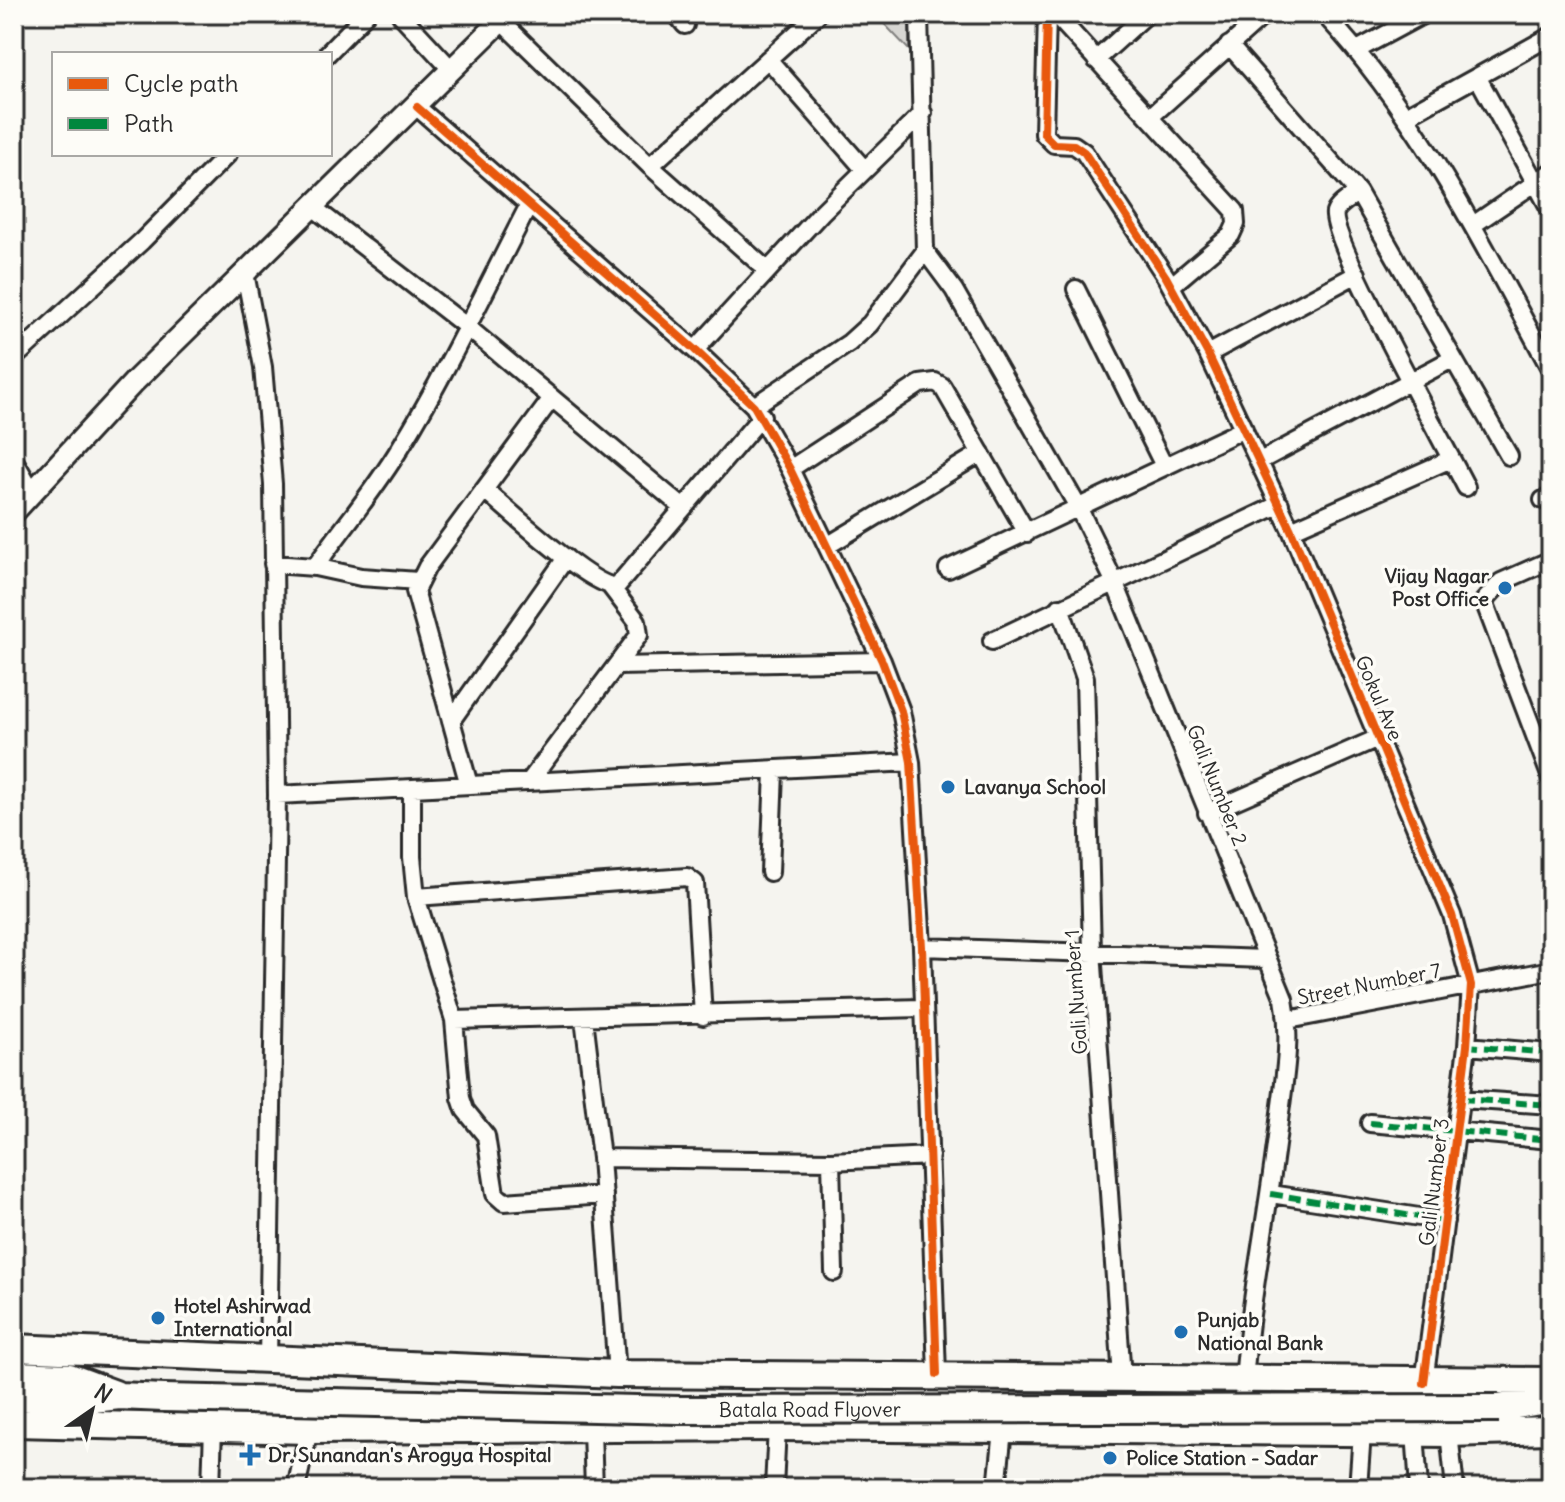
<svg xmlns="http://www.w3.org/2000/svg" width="1565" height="1502" font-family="Delius,sans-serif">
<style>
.green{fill:#d7d6d2;stroke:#81807e;stroke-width:2}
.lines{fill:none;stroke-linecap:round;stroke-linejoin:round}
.minor-casing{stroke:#2b2b2b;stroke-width:22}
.tertiary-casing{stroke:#2b2b2b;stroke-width:26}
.primary-casing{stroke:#2b2b2b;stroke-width:32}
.minor{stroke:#fdfcf7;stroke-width:16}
.tertiary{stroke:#fdfcf7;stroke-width:20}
.primary{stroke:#fdfcf7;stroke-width:26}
.primary-bridge-casing{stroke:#2b2b2b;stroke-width:32;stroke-linecap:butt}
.primary-bridge{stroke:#fdfcf7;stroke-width:26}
.quiet{stroke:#00873e;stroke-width:6;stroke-dasharray:12 6;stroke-linecap:butt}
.cycleway-casing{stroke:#fdfcf7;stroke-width:13}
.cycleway{stroke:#e8590c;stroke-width:8}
.poi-dot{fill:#1f6fb2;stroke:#fdfcf7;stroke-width:3}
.labels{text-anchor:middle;stroke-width:7;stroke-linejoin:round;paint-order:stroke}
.poi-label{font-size:20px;font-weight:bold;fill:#2b2b2b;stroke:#fdfcf7;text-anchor:start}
.street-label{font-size:20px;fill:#2b2b2b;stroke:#fdfcf7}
</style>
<rect width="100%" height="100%" fill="#f5f4ef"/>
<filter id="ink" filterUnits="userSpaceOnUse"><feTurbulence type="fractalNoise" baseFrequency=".0125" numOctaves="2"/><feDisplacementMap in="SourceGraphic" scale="16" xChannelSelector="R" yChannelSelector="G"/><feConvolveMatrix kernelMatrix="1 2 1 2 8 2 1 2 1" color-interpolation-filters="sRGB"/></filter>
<g filter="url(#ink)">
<path class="green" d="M875 14H909V50Z"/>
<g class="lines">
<defs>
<path id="minor" d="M400 14 452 70
M676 14 685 25
M1047 14 1044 134 1054 144 1074 145 1084 152 1166 277 1208 354 1291 530 1452 915 1471 985 1467 1046 1424 1383
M1055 14 1235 211 1236 224 1231 235 1171 286
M1324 14C1421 118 1484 246 1551 370
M501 21 650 166 767 270
M1229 45 1358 192 1509 456
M1357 50 1424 14
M327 54 366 14
M768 59 864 169
M1096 60 1147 14
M1478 78 1551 211
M417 107 695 350 754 406 790 469 882 661 901 711 911 762 922 947 937 1374
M1406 116 1551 36
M1150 117 1265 14
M650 166 818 14
M1358 192C1351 198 1338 204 1335 213 1329 237 1448 451 1466 487
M314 208 466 326 681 506
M1473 225 1551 172
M925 251 954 290 1078 507 1114 581 1284 999C1292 1040 1284 1080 1279 1121 1268 1219 1245 1319 1242 1418
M245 273 263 367 273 484 277 795 268 1360
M1076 289 1164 466
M695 350 821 213 923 113
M1208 354 1357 274
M14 358 142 241 228 154
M754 406 849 343 870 324 925 251 919 14
M14 460 32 491
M1260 461 1452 359
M790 469 920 384 935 382 942 386 1027 533
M486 491C507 509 594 589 617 586L762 416
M1543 500 1551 497
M1291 530 1451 459
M827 546 981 453
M1551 560 1501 582 1484 601 1551 778
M273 564 315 567C343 527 375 490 400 448 448 370 487 286 529 205
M315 567 361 577 418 581
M948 569 1244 429
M1060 607 1085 678 1092 951 1122 1378
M992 641 1280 504
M616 666 882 661
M451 721 566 558
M529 782 639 635 637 621 611 587
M469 785 415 591 427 567 552 398
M412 789V857L416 897 454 1020 461 1098 465 1110 486 1136 495 1194 504 1202 604 1195
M277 795 911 762
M1207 813 1378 738
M770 872 774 771
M416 897 687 877 695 883 703 1016
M922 947 1265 959
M584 1018 601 1158 831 1161 930 1156
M454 1020 922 1008
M1288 1020 1551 970
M1467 1046 1551 1053
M1461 1099 1551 1105
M1370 1123 1551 1140
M601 1158 617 1374
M831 1161 834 1272
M1271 1194 1445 1221
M592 1431 594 1488
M1415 1432 1419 1488
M1449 1433 1455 1488
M211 1488 213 1427
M296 1488 309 1430
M774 1488 777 1427
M997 1488 1003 1430
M1358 1488 1362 1433"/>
<path id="tertiary" d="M14 512 134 382 508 14"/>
<path id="primary" d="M14 1348 617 1374 1551 1381
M14 1375 69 1377 115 1394
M14 1396 76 1401 119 1396 164 1398
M1499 1408 1551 1399
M14 1423 309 1430 777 1427 1449 1433 1551 1430"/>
</defs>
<use href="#minor" class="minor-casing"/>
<use href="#tertiary" class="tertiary-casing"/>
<use href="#primary" class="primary-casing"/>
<use href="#minor" class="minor"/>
<use href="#tertiary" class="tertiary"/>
<use href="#primary" class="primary"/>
<defs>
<g id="primary-bridge">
<path id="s1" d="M164 1398 679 1410 1499 1408"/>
</g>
</defs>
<use href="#primary-bridge" class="primary-bridge-casing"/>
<use href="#primary-bridge" class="primary-bridge"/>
<path class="quiet" d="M1467 1046 1551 1053
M1461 1099 1551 1105
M1370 1123 1551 1140
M1271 1194 1445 1221"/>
<defs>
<path id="cycleway" d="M1047 14 1044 134 1054 144 1074 145 1084 152 1166 277 1208 354 1291 530 1452 915 1471 985 1467 1046 1424 1383
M417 107 695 350 754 406 790 469 882 661 901 711 911 762 922 947 937 1374"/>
</defs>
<use href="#cycleway" class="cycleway-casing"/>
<use href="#cycleway" class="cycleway"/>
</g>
</g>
<g class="poi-dot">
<circle cx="1505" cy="588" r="8"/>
<circle cx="948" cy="787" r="8"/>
<circle cx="158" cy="1318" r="8"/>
<circle cx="1181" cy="1332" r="8"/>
<path d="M246 1443h8v8h8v8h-8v8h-8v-8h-8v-8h8z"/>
<circle cx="1110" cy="1458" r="8"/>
</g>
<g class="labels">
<g class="poi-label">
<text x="1489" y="583" text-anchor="end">Vijay Nagar<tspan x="1489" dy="23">Post Office</tspan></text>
<text x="964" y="794">Lavanya School</text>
<text x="174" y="1313">Hotel Ashirwad<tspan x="174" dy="23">International</tspan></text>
<text x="1197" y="1327">Punjab<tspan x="1197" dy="23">National Bank</tspan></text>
<text x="268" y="1462">Dr. Sunandan's Arogya Hospital</text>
<text x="1126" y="1465">Police Station - Sadar</text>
</g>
<g class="street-label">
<text transform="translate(1379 698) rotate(67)" y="7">Gokul Ave</text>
<text transform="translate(1217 785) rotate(68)" y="7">Gali Number 2</text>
<text transform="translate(1369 984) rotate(-11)" y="7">Street Number 7</text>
<text transform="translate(1076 992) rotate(-94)" y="7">Gali Number 1</text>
<text transform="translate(1434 1182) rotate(-83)" y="7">Gali Number 3</text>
<text dy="7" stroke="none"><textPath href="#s1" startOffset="646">Batala Road Flyover</textPath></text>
</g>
</g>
<rect width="1565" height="1502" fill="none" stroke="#fdfcf7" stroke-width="48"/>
<rect x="24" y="24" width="1517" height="1454" fill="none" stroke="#2b2b2b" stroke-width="3" filter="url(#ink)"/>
<rect x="52" y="52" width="280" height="104" fill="#fdfcf7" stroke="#a9a8a5" stroke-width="2"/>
<rect x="68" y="78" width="40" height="12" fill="#e8590c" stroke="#a9a8a5" stroke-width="2"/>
<text x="124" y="92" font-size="24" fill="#2b2b2b">Cycle path</text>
<rect x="68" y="118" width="40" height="12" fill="#00873e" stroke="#a9a8a5" stroke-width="2"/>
<text x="124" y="132" font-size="24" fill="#2b2b2b">Path</text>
<g transform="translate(92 1410) rotate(34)" stroke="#fdfcf7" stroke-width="6" paint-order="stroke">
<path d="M0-6L14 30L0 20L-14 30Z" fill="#2b2b2b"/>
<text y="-12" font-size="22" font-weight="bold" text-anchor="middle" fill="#2b2b2b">N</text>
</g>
</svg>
